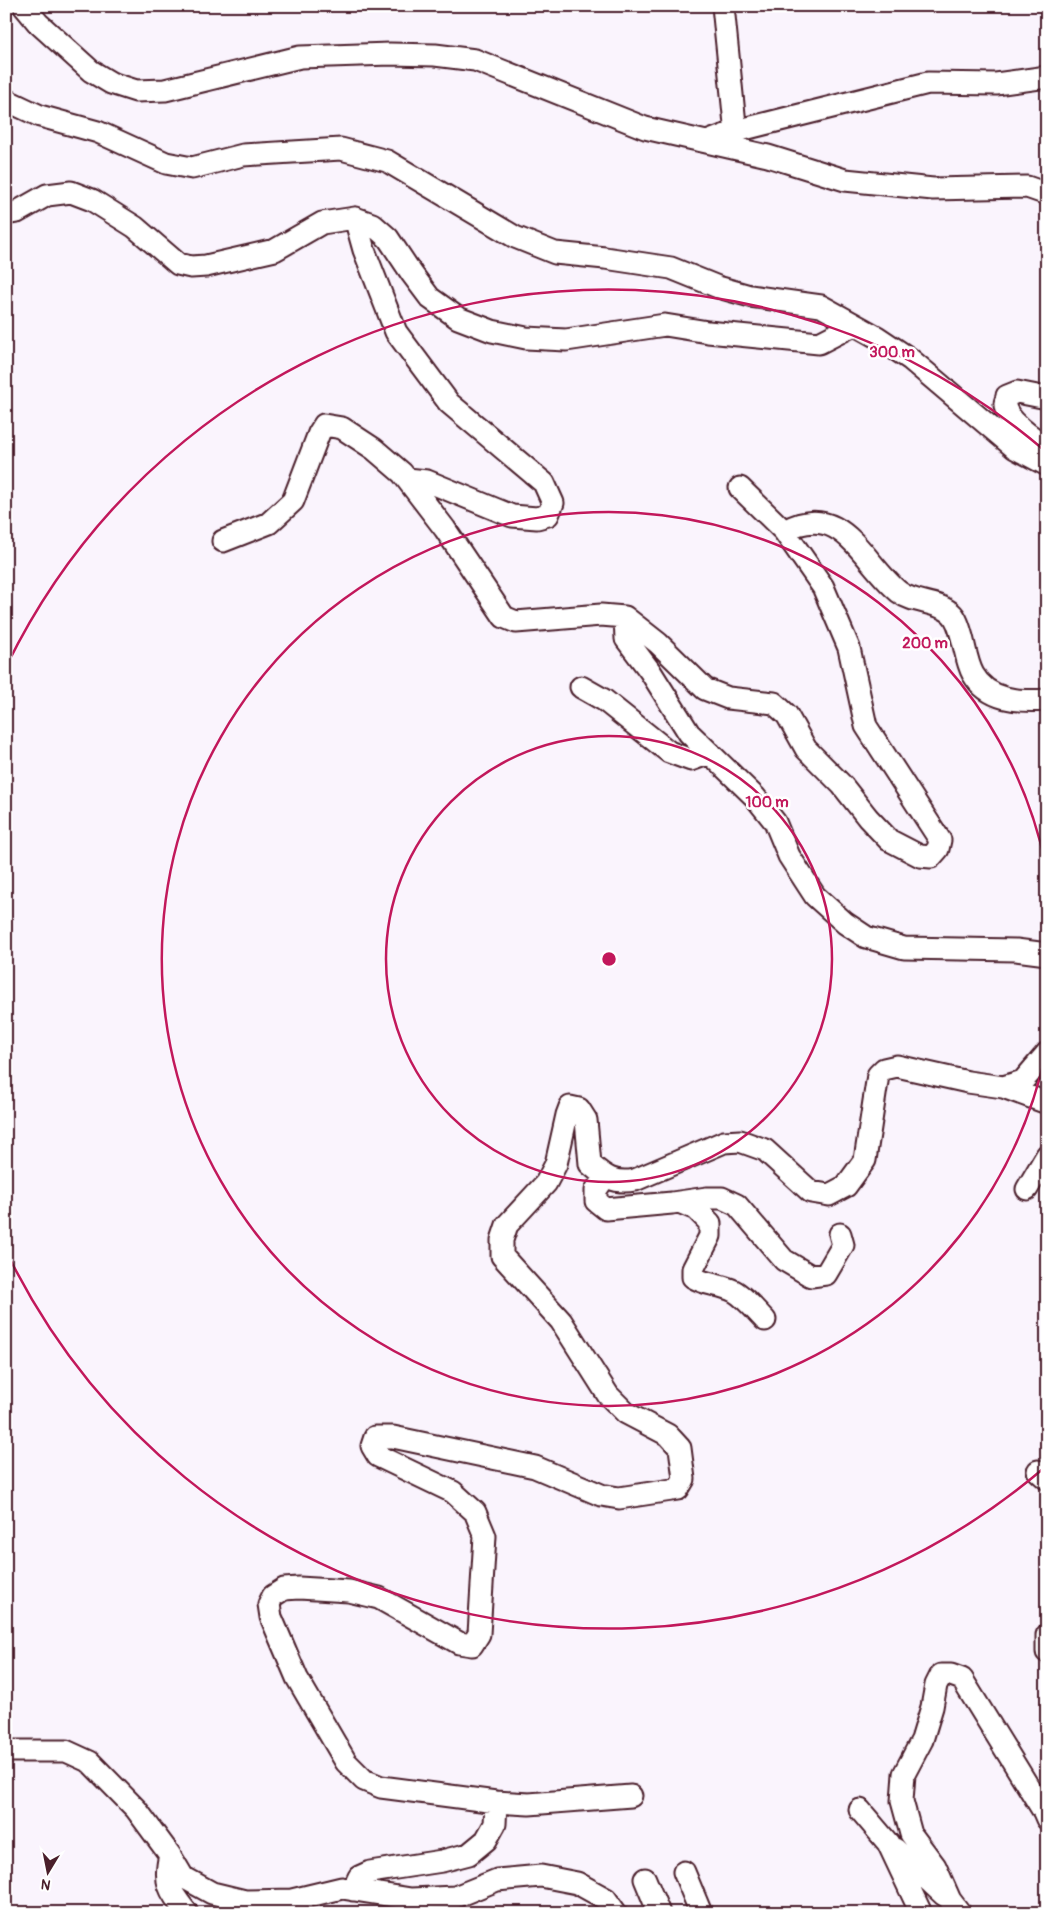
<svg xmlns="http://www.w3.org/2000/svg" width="1053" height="1919" font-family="Pangolin,sans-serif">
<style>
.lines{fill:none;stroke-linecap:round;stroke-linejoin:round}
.minor-casing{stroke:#4a1f2b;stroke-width:25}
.minor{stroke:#fff;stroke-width:21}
.ring{fill:none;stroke:#c2185b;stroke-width:2.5}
.centre{fill:#c2185b;stroke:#fff;stroke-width:2.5}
.ring-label{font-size:15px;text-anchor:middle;font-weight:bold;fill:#c2185b;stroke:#fff;stroke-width:5;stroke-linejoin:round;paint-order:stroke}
</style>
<rect width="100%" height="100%" fill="#faf4fd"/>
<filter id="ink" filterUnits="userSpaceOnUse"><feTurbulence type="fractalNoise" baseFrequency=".02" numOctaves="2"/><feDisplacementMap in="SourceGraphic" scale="10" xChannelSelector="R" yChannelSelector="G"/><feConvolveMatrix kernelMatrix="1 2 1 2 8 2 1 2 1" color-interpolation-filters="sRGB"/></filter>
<g filter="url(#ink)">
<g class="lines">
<defs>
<path id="minor" d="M24 6 38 23 91 71 111 83 136 91 165 90 300 57 390 54 435 55 475 60 645 128 768 156 845 180 933 189 1027 187 1047 194
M723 6 737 144
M6 100 40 116 98 132 166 163 192 168 243 155 341 149 387 161 515 237 555 253 605 258 671 268 718 287 750 296 821 306 877 337 910 359 1015 448 1047 465
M707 142 736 131 928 83 996 84 1047 77
M6 214 17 212 47 195 71 192 92 200 135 227 178 264 191 267 206 266 275 250 322 223 355 218 372 224 388 238 412 274 430 298 458 318 492 331 526 338 566 340 665 325 708 332 819 343 854 325
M355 218 364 250 396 332 449 403 544 483 553 503 548 515 537 518 512 516 427 481 407 479
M1047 398 1017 392 1007 396C1007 398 1005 401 1005 404 1004 418 1034 440 1047 445
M784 531C842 499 862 562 899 592 914 604 936 600 951 613 957 618 960 630 962 637 965 648 967 663 973 674 988 701 1019 702 1047 700
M223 541 269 523 293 501 319 433 324 425 342 428 374 449 402 473 445 529 504 617 516 622 601 615 625 617 658 643 705 689 728 698 774 703 787 715 806 749 842 785 868 818 889 840 920 856 931 857 938 849 940 840 866 726 849 648 823 587 784 531 740 488
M625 617 626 639 650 671 689 733 755 797 775 822 789 856 815 896 845 923 866 937 904 948 1016 950 1047 954
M581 687 604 700 669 752 691 760 710 753
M1003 1087 1023 1081 1047 1053
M605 1177 596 1190V1201L606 1209 672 1203 707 1198H722L737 1205 784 1260 811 1276 826 1274 843 1245 840 1234
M1027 1189 1047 1155
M679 1202 696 1209 710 1223V1236L693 1269V1277C705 1285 720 1284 734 1291 745 1297 756 1311 765 1320
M1038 1471 1047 1479
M1047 1635V1652
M6 1751H66L90 1762 136 1809 170 1855 183 1877 212 1893 245 1901 292 1900 342 1888 411 1899 455 1897 497 1880 541 1876 577 1883 606 1899 616 1913
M631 1796 529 1804 496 1802 381 1787 364 1780 346 1762 297 1678 271 1617 269 1604 273 1596 284 1589 299 1588 349 1591 379 1598 459 1643 472 1645 479 1634 485 1536 475 1512 453 1492 378 1456 372 1446 375 1437H393L535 1467 601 1495 619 1498 678 1489 684 1479 680 1448 668 1435 626 1413 608 1395 561 1321 502 1256V1240L507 1225 546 1183 556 1164 567 1115 570 1107 579 1109 586 1120 590 1164C605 1177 614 1184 635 1180L724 1142 740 1141 765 1150 811 1192 829 1195 846 1186 865 1160 878 1075 884 1069 897 1066 968 1082 1003 1087 1047 1103
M860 1810 888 1843 921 1913
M895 1849 944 1895
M170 1855C163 1884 170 1891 187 1913
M684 1872 701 1913
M645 1879 659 1913
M353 1890 359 1877 370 1872 442 1861 469 1854 486 1840 495 1824 496 1802
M960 1913 950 1900 935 1866 911 1834 902 1801 904 1774 922 1740 932 1707 936 1685 941 1675H951L962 1679 1044 1812 1047 1819"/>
</defs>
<use href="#minor" class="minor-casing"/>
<use href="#minor" class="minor"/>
</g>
</g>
<g class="ring">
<circle cx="609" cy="959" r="223"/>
<path d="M1046 1052A447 447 0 1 1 1046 866"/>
<path d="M1044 1468A670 670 0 0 1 7 1253M7 665A670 670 0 0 1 1044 450"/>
</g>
<circle cx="609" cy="959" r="8" class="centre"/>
<g class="ring-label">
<text x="892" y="357">300 m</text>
<text x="925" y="648">200 m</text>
<text x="767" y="807">100 m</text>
</g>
<rect width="1053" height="1919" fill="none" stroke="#fff" stroke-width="25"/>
<rect x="12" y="12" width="1028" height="1894" fill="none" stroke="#4a1f2b" stroke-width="2" filter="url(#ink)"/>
<g transform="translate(48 1872) rotate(190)" stroke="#ffffff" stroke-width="4" paint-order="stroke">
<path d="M0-4L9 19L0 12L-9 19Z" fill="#4a1f2b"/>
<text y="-8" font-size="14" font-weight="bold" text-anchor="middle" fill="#4a1f2b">N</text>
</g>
</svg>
